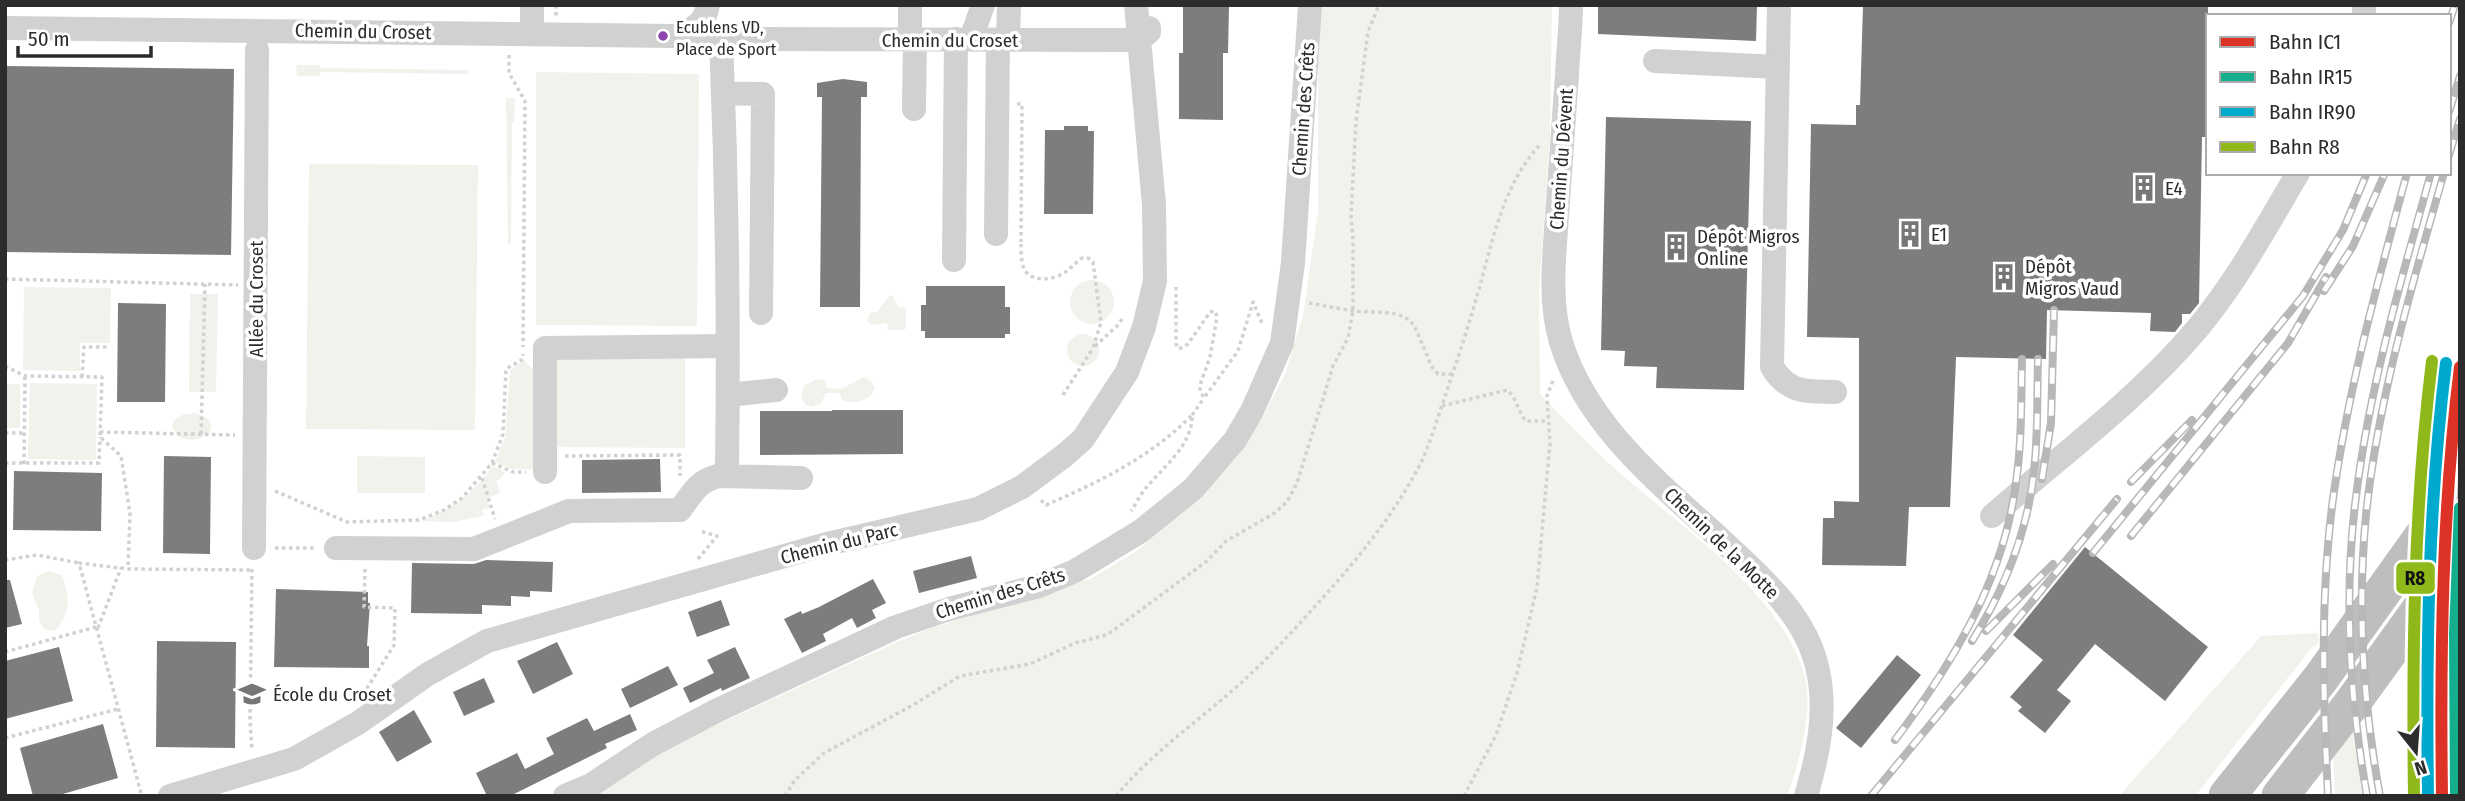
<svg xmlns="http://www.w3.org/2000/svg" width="2465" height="801" font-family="'Fira Sans Condensed',sans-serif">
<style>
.green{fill:#f0f3eb}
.building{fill:#7d7d7d}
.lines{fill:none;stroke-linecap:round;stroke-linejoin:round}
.path{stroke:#d1d1d1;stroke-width:3.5;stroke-dasharray:3.5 3.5;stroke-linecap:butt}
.minor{stroke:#d1d1d1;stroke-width:24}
.highway{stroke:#bebebe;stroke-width:37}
.rail-casing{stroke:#b8b8b8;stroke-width:8}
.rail{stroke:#fff;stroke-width:5;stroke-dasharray:16;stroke-linecap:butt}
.rail-1-casing{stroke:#fff;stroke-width:18}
.rail-2-casing{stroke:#fff;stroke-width:18}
.rail-3-casing{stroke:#fff;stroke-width:18}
.rail-4-casing{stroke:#fff;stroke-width:18}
.rail-1{stroke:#dd3327;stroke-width:12}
.rail-2{stroke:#15ae8d;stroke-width:12}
.rail-3{stroke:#00a9ce;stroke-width:12}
.rail-4{stroke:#8fb91b;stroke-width:12}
.bus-dot{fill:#8e44ad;stroke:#fff;stroke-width:2.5}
.labels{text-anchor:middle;stroke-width:7;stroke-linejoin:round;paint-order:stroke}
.bus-label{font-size:17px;fill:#2c2c2c;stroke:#fff;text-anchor:start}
.street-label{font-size:19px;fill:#2c2c2c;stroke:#fff}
.poi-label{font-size:19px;fill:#2c2c2c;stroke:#fff;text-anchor:start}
.line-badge{stroke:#fff;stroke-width:2.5}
.pale-badge-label{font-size:19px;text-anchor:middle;font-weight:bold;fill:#111}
</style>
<rect width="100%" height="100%" fill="#fff"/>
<path class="green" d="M1318 5H1552L1550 135 1539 291 1540 394C1564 418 1587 443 1612 466 1675 523 1775 587 1803 670 1815 707 1800 760 1787 796H589L668 747 895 643 931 628 1090 579 1135 552 1191 506 1262 419 1285 374 1303 316 1318 212Z
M296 65H320L321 68 468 70V74L321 72 320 76H297Z
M536 72 699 74 697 326 536 325Z
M506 98H515L514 122 512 123 511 244H508Z
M309 164 478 165 475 430 306 429Z
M1070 302a22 22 0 1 1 44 0a22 22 0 1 1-44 0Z
M24 287 111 288 110 343H80V371L23 370Z
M190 294H218L216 392H189Z
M892 295 899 308 903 307 906 309V328L904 330H888L887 323 872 325 867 321 870 313 877 312 889 296Z
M1067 350a16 16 0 1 1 32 0a16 16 0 1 1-32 0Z
M685 352V448L550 447V359Z
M524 360 541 378 540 469H511L495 462 505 437 510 370Z
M864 377 871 381 875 389C870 401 853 405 842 400L840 393H826L821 403 811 407 805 404 801 398 804 386 817 379 824 380 827 388 841 389Z
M30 383 97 384 96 460 28 459Z
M6 384H20V428H5Z
M194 413C229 421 205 448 179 437L172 427 174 420 182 415Z
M357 456 425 457V493H357Z
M493 466 505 472 501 479 496 481 500 493 487 498 490 508 482 510 484 516 452 522 422 521C455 507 471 495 493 466Z
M49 571 61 575C71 594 71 616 54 631L45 630 39 621V610L32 593 37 576Z
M2318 633V643L2314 648 2313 646 2195 796H2119L2261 636Z
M2352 727 2362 794 2360 796H2335L2333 752Z"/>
<path class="building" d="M1183 5H1229L1228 53H1223V120L1179 119V53H1183Z
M1598 5H1757L1756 41 1598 34Z
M1863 5H2208V137H2202L2199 303 2190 314H2182V323L2175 332 2150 331 2151 313 2047 310 2046 359 1956 357 1950 507H1909L1906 566 1822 565 1823 518H1834V501L1859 502V338L1807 337 1811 124 1856 125V105H1860Z
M5 66 234 69 231 255 5 252Z
M843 79 867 82V97H861L860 307H820L822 97H817V83Z
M1606 117 1751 121 1744 390 1656 388 1657 367 1624 366 1625 351 1601 350Z
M1064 126H1088V131H1094L1093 214H1044L1045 130H1064Z
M926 286H1005V307H1010V334H1005V338H925V331H921V305H926Z
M118 303 166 304 165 402H117Z
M832 410H903V454L760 455V411H832Z
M164 456 211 457 210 554 163 553Z
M660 459 661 492 582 493V460Z
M14 471 102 473 101 531 13 530Z
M2085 547 2208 647 2165 701 2095 644 2057 690 2071 701 2045 733 2018 711 2022 707 2010 697 2043 660 2013 635Z
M971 556 977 578 919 593 913 571Z
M486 560 553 562 552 592 530 591V597L511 596V606L482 605V614L411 613 412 563 474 564Z
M873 579 886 603 872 610 876 618 857 628 852 618 823 634 826 641 802 653 784 619 801 611 802 614 819 607Z
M5 580H10L22 624 5 628Z
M276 589 368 592V603H370L367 646H369V668L274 667Z
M721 600 730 625 697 637 688 612Z
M157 641 236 642 235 748 156 747Z
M557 642 573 674 533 694 517 661Z
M59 647 73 701 5 719V661Z
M735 647 750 678 722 691 721 688 690 703 683 688 714 673 707 660Z
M1897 655 1921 675 1861 748 1836 728Z
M668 666 678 685 630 708 621 689Z
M484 678 495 702 464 716 453 692Z
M414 710 432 742 397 762 379 732Z
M630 714 637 730 605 744 607 748 510 796H487L476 773 517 753 525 769 529 767 554 754 546 738 587 718 594 731Z
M103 724 118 778 56 796H33L20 748Z"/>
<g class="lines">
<path class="path" d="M556 5V16
M509 55V73L525 101 523 347
M1017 104H1022L1021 242
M1021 244C1021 253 1021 265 1026 272 1036 283 1054 279 1064 273 1070 269 1075 263 1082 258H1088L1093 262 1101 322 1093 348 1117 326 1124 316
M5 279 238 285
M1176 287V344L1179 349 1188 344 1210 312 1215 311 1217 317 1210 357 1200 385V391L1204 398 1238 351 1253 302 1263 326
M1309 303 1353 311 1392 313 1405 317 1414 325 1432 367 1438 374H1453
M5 366 25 376 102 377 100 437 121 456 130 513 128 569
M82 377 84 347H110
M1063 395 1093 348
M1442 406 1507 390C1517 398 1518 412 1526 421H1548
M1192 415 1204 398
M100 432 235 435
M5 433H24
M201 434 205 284
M565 456 680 455V476
M5 463H99L100 437
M492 463 503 434 506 369 523 359V354
M24 464 25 376
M482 478 495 519
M275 491 347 522 419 520 444 510 462 498 492 463 513 472H526
M1041 500 1046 505C1099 482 1151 457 1192 415 1193 445 1163 467 1146 488 1140 495 1136 504 1131 511
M275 548H317
M698 559 717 536 700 531
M5 560 37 555 79 563
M252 569 250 720 252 750
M365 569 364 607 395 608 394 645 366 690
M98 628 121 568
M5 652 96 627
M5 738 118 709
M141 793 79 563 128 569 252 570
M785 796 795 780 824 753 913 705 960 676 1030 664 1075 643 1107 635 1207 561 1226 541 1273 514 1287 502 1297 483 1333 366 1348 338 1353 311V239L1351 216 1356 121 1368 32 1379 5
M1116 796C1153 752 1192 726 1234 689 1265 662 1292 632 1319 602 1355 562 1389 521 1415 474 1427 453 1434 429 1442 405 1455 367 1468 328 1479 289 1493 239 1504 182 1541 144
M1464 796 1496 735 1517 673 1537 587 1550 443 1547 396 1554 378"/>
<path class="minor" d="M1571 5C1571 28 1568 51 1567 74 1564 121 1560 169 1557 216 1554 258 1549 302 1561 342 1588 430 1666 488 1730 548 1767 582 1808 620 1818 671 1827 712 1818 756 1806 796
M1779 5 1772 367C1789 394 1806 391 1835 392
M2364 16V5
M5 28 674 36 749 39 1139 40 1149 32V28
M532 34V5
M675 36C692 30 705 24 708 5
M910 39V5
M971 39 983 5
M1008 40 1009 5
M1655 61 1778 67
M724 93 763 94 761 313
M914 109 915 39
M996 234 998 40
M954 260 956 39
M728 395 776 390
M545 472V348L727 346
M720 476 801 478
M1992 516C2060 456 2138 399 2197 329 2237 281 2266 227 2298 173
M254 548 257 50
M336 548 474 549 569 511 680 510C692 494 699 479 720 476L727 467C729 325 727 181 721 39
M170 796 294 759 358 723 428 674 487 641 823 545 978 509 1022 487 1065 455 1083 439 1127 372 1144 327 1155 281 1154 205 1136 5
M565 796 591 785 653 744 718 710 896 627 949 609 1039 586 1075 571 1141 531 1193 489 1235 440 1252 411 1282 343 1293 263 1310 5"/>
<path class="highway" d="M2227 796 2321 678 2460 484
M2280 796 2350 706 2460 554"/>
<defs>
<path id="rail" d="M2449 23 2455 5
M2449 112 2460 76
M2449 155 2460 119
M2324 291 2353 246 2385 173
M2042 479 2051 423 2054 310
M2131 482 2192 420
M2131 536 2288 343 2326 277
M2093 553 2303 296 2343 230 2367 173
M1986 631 2053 564
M1972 641C2006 587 2030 525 2035 461 2038 427 2037 393 2038 359
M1895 740C1953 663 2004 579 2016 482 2022 441 2021 400 2022 359
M1871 796 2117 499
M2328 796C2323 697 2320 597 2333 499 2348 389 2378 281 2407 173
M2367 796C2349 694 2343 591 2357 489 2371 381 2402 277 2431 173
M2380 796C2363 703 2357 609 2366 515 2378 399 2412 285 2444 173"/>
</defs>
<use href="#rail" class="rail-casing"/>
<use href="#rail" class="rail"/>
<defs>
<path id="rail-1" d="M2442 796C2440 652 2442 510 2460 367"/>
<path id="rail-2" d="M2456 796 2455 634 2460 508"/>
<path id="rail-3" d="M2428 796C2426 651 2428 507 2446 363"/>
<path id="rail-4" d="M2414 796C2412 650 2414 506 2432 361"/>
</defs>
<use href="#rail-1" class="rail-1-casing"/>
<use href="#rail-2" class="rail-2-casing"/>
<use href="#rail-3" class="rail-3-casing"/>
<use href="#rail-4" class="rail-4-casing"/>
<use href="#rail-1" class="rail-1"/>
<use href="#rail-2" class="rail-2"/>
<use href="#rail-3" class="rail-3"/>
<use href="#rail-4" class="rail-4"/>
</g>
<defs>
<symbol id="building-bare" viewBox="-9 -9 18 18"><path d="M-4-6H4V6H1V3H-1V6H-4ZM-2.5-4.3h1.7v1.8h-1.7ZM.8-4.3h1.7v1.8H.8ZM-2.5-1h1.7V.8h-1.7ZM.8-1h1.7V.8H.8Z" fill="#767676" stroke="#fff" stroke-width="2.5" paint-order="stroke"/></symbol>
<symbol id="school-bare" viewBox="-9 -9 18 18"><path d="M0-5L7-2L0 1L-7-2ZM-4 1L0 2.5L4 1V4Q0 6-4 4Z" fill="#767676" stroke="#fff" stroke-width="2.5" paint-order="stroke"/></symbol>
</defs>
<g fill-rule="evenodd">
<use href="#building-bare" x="2125" y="169" width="38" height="38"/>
<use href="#building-bare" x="1891" y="215" width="38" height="38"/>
<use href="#building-bare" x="1657" y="228" width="38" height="38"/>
<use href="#building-bare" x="1985" y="258" width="38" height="38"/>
<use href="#school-bare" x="233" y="675" width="38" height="38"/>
</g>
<circle class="bus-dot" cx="663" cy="36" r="6"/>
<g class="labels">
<g class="bus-label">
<text x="676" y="33">Ecublens VD,<tspan x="676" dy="22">Place de Sport</tspan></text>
</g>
<g class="street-label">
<text transform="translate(363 31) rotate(1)" y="7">Chemin du Croset</text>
<text x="950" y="47">Chemin du Croset</text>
<text transform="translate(1303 109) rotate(-86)" y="7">Chemin des Crêts</text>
<text transform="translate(1561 159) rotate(-86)" y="7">Chemin du Dévent</text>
<text transform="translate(256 299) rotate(-90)" y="7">Allée du Croset</text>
<text transform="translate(839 543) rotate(-14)" y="7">Chemin du Parc</text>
<text transform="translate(1722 543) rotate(44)" y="7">Chemin de la Motte</text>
<text transform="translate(1000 593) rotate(-17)" y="7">Chemin des Crêts</text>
</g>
<g class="poi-label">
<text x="2165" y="195">E4</text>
<text x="1931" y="241">E1</text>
<text x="1697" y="243">Dépôt Migros<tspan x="1697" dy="22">Online</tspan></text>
<text x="2025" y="273">Dépôt<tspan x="2025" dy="22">Migros Vaud</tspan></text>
<text x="273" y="701">École du Croset</text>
</g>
</g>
<rect class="line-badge" x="2395" y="561" width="41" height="34" rx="7" fill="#8fb91b"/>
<g class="pale-badge-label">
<text x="2415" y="585">R8</text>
</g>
<rect width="2465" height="801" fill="none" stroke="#2c2c2c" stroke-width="14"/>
<rect x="2206" y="14" width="245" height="161" fill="#ffffff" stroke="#ababab" stroke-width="2"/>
<rect x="2220" y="37" width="35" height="10" fill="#dd3327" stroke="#ababab" stroke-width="2"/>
<text x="2269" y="49" font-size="21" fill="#2c2c2c">Bahn IC1</text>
<rect x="2220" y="72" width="35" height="10" fill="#15ae8d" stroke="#ababab" stroke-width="2"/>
<text x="2269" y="84" font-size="21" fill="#2c2c2c">Bahn IR15</text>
<rect x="2220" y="107" width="35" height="10" fill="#00a9ce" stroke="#ababab" stroke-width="2"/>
<text x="2269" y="119" font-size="21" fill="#2c2c2c">Bahn IR90</text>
<rect x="2220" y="142" width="35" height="10" fill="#8fb91b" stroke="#ababab" stroke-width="2"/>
<text x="2269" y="154" font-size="21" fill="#2c2c2c">Bahn R8</text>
<g transform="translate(2416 752) rotate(163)" stroke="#ffffff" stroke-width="5" paint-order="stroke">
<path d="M0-5L12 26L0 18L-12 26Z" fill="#2c2c2c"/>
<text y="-10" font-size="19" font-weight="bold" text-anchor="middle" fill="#2c2c2c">N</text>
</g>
<path d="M18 46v10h133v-10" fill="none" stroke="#2c2c2c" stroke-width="3.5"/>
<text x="28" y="46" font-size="21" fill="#2c2c2c" stroke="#ffffff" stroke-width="5" paint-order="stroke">50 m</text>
</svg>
